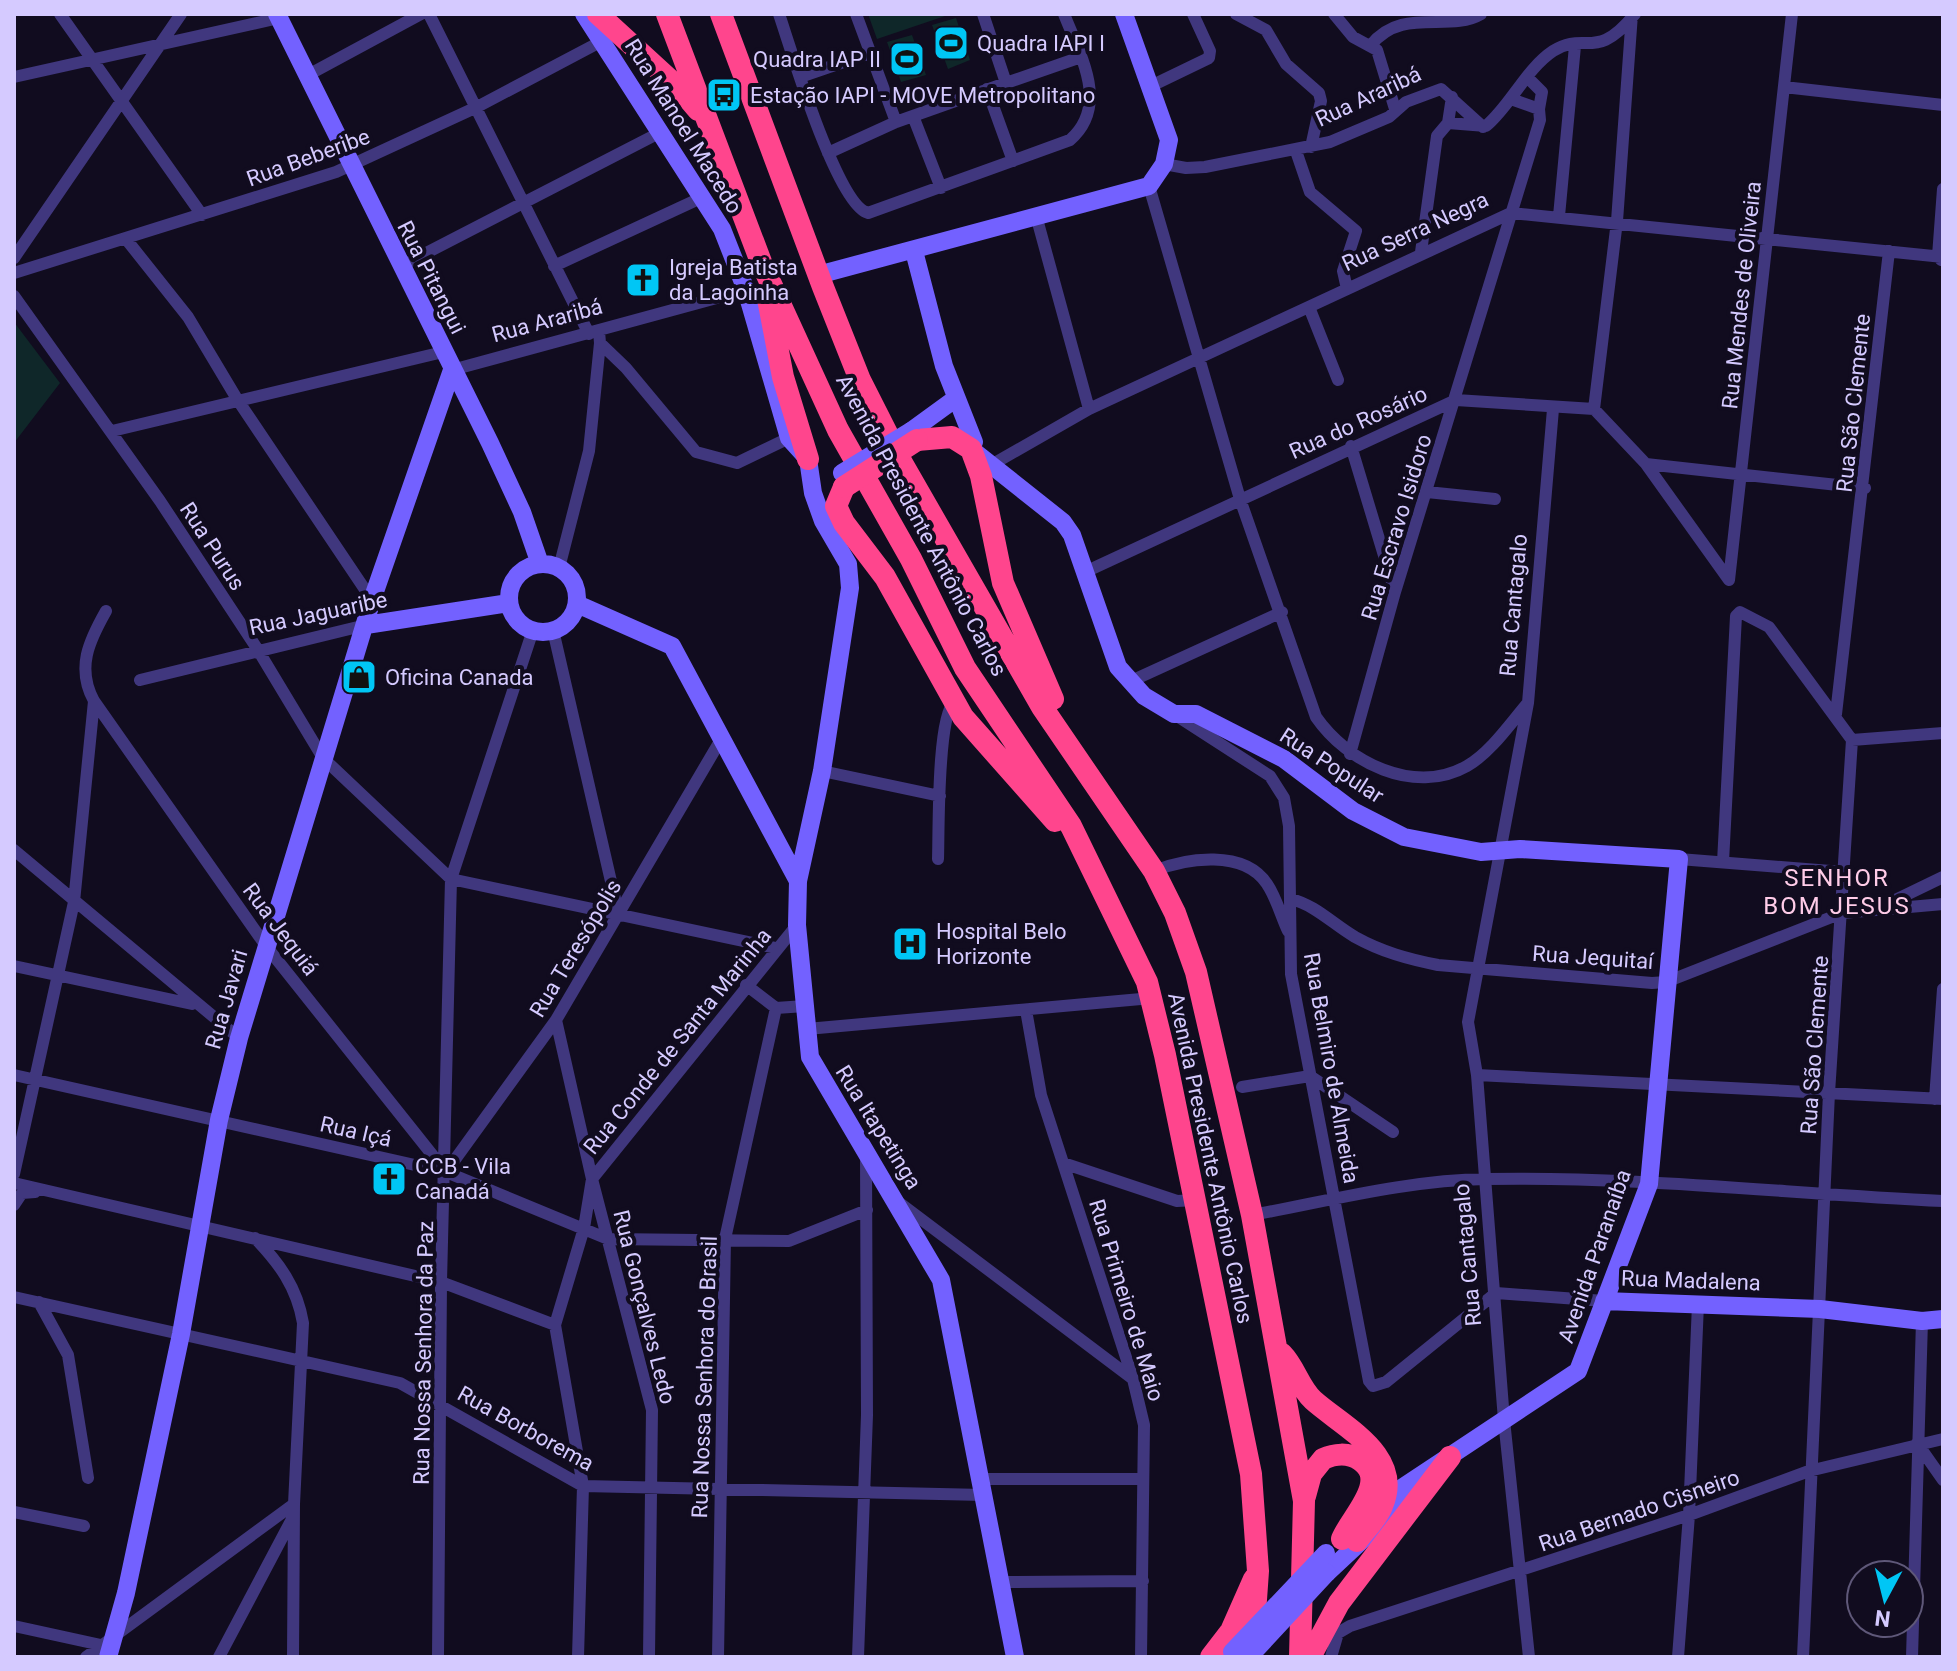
<svg xmlns="http://www.w3.org/2000/svg" width="1957" height="1671" font-family="Roboto,sans-serif">
<style>
.green{fill:#0f2729}
.lines{fill:none;stroke-linecap:round;stroke-linejoin:round}
.street{stroke:#40377e;stroke-width:12}
.secondary{stroke:#7361ff;stroke-width:18}
.highway{stroke:#ff458d;stroke-width:22}
.secondary-bridge{stroke:#7361ff;stroke-width:18}
.highway-bridge{stroke:#ff458d;stroke-width:22}
.labels{text-anchor:middle;stroke-width:8;stroke-linejoin:round;paint-order:stroke}
.poi-label{font-size:22px;fill:#d5caff;stroke:#110c1f;text-anchor:start}
.street-label{font-size:22px;fill:#d5caff;stroke:#110c1f}
.neighbourhood-label{font-size:24px;letter-spacing:2px;fill:#ffcce8;stroke:#110c1f}
</style>
<rect width="100%" height="100%" fill="#110c1f"/>
<path class="green" d="M868 14H951L877 39Z
M956 18 970 60 948 69 932 25Z
M912 35 926 75 901 82 887 42Z
M14 322 60 383 14 443Z"/>
<g class="lines">
<path class="street" d="M60 14 202 215
M429 14 589 334
M779 14C791 49 837 205 868 213L1070 140C1110 105 1080 55 1064 14
M856 14 896 122 1006 83 983 14
M1236 14 1266 30 1286 64 1319 93 1321 101 1311 147
M1334 14 1353 37 1377 50 1395 109
M1371 45C1402 6 1449 33 1481 14
M308 75 421 14
M14 77 279 18
M800 77 870 53
M1528 78 1542 92 1539 109
M1006 83 1081 57
M1151 86 1209 58 1210 51 1193 14
M1784 87 1943 105
M987 89 1013 161
M913 116 941 188
M1448 123 1486 126C1511 105 1526 69 1553 51 1586 30 1595 63 1635 14
M1296 151 1310 192 1356 231 1343 271 1347 289
M828 153 896 122
M1164 164 1186 168 1205 167 1330 142 1389 117 1406 102 1441 89 1483 127
M1149 186 1240 499 1316 717C1347 762 1414 796 1467 766 1490 753 1510 724 1527 704
M1559 216 1575 46
M1037 219 1089 409
M126 239 188 317 237 399 372 600
M1421 252 1437 136 1448 123 1452 97
M14 258 181 14
M1941 260 1938 256 1943 189
M401 266 661 132
M554 266 703 197
M14 273 336 172 477 107 602 41
M14 296 160 501 258 650 323 758 451 879 776 948
M1309 307 1338 380
M599 331 600 343 626 368 696 452 737 463 789 438
M452 370 746 290
M1594 409 1617 221 1632 14
M112 431 443 352
M1351 446 1395 592
M993 464 1089 409 1511 213 1943 257
M1646 464 1865 488
M1427 492 1495 499
M559 568 589 451 600 343
M1085 572 1456 400 1594 409 1646 464 1729 580
M1729 580 1792 14
M106 611C89 641 76 668 94 701L266 946 446 1172 556 1020 723 736
M553 630 619 916
M140 680 366 625
M1129 682 1282 612
M1836 714 1889 251
M1177 716 1270 776 1284 798 1289 826 1291 974 1369 1381 1373 1386 1386 1382 1496 1293 1604 1301
M1852 740 1943 733
M1350 754 1395 592 1540 120 1539 109 1511 99
M822 771 940 796
M14 850 239 1038
M938 859C939 831 937 718 954 702
M1679 859 1843 872
M1723 862 1736 616 1740 612 1769 627 1852 740 1829 1093 1803 1657
M1154 871C1186 858 1244 849 1267 884 1276 897 1281 916 1288 931
M1291 899C1315 905 1333 924 1355 937 1382 952 1408 959 1438 965L1652 983 1666 982 1842 913 1943 904
M1881 907 1943 877
M14 966 192 1004
M746 985 776 1008 805 1006
M1026 1010 1041 1095 1133 1379 1144 1425 1141 1657
M556 1020 592 1179 652 1410 649 1657
M807 1029 1152 998
M14 1075 446 1172 608 1239 789 1241 867 1210
M1477 1075 1943 1099
M1242 1087 1310 1076 1393 1132
M1935 1099 1943 989
M1063 1163 1177 1201 1196 1200
M14 1174 74 902 94 701
M14 1183 441 1282 555 1325
M897 1201 1133 1379
M14 1205 22 1193 35 1192
M1252 1215C1328 1201 1408 1180 1486 1179 1638 1176 1791 1194 1943 1201
M255 1238C279 1263 297 1287 303 1323L294 1504 293 1657
M14 1297 400 1383 583 1486 984 1495
M39 1302 68 1355 88 1478
M1917 1443 1943 1480
M982 1479H1143
M14 1512 84 1526
M1003 1582 1143 1581
M14 1626 101 1645
M86 1657 294 1504
M219 1657 292 1519
M438 1657 441 1282 451 879 533 630
M578 1657 583 1486 555 1325 584 1228 592 1179 797 925
M718 1657 725 1239 776 1008
M858 1657 867 1415 866 1156
M1331 1657 1338 1633 1350 1626 1689 1515 1809 1471 1943 1439
M1529 1657 1504 1420 1477 1075 1468 1022 1528 703 1553 409
M1678 1657 1689 1515 1698 1304
M1912 1657 1922 1321"/>
<path class="secondary" d="M277 14 490 443 522 512 540 564
M584 14 722 229 746 290 789 438 808 459 813 493 823 521 848 564 850 588 822 771 798 881
M914 251 944 366 974 442
M818 275 1149 186 1164 164 1169 140 1124 14
M911 431 955 399
M969 435 971 449 1063 522 1072 535 1118 667 1144 696 1174 714H1196L1284 759 1353 811 1404 837 1481 852 1520 849 1679 859 1649 1184 1578 1371 1379 1503
M509 598a34 34 0 1 1 68 0a34 34 0 1 1-68 0Z
M577 604 672 646 798 881 797 925 810 1057 941 1280 1015 1657
M366 625 509 603
M1604 1301 1820 1309 1922 1321 1943 1319
M1327 1573 1419 1487
M108 1657 126 1593 181 1334 219 1120 239 1038 372 600 452 370"/>
<path class="highway" d="M598 14 681 90 698 110
M667 14 761 262 838 430 911 559 965 668 1071 826 1147 982 1165 1055 1251 1474 1258 1571 1253 1642
M721 14 823 287 860 380 902 463 1042 707 1154 871 1175 913 1196 972 1252 1215 1304 1501 1300 1657
M768 299 783 377 808 459
M917 440 952 437 971 449 981 476 1003 583 1053 699
M844 487 836 506 844 523 885 577 963 717 1055 821
M1282 1354C1295 1367 1299 1387 1313 1400 1343 1427 1404 1455 1382 1506 1377 1519 1365 1530 1357 1541
M1305 1496 1311 1474 1323 1459C1334 1454 1348 1452 1360 1460 1391 1481 1350 1518 1342 1539
M1211 1657 1231 1631 1254 1579
M1310 1657 1339 1603 1450 1457"/>
<path class="secondary-bridge" d="M842 473 911 431
M1232 1652 1326 1553
M1249 1657 1327 1573"/>
<path class="highway-bridge" d="M844 487 917 440"/>
</g>
<defs>
<symbol id="stadium-square" viewBox="-11 -11 22 22"><rect x="-9" y="-9" width="18" height="18" rx="4" fill="#00c6f5" stroke="#110c1f"/><path d="M0-5a6.5 5 0 1 0 0 10a6.5 5 0 1 0 0-10ZM-3.5-1.8h7v3.6h-7Z" fill="#111"/></symbol>
<symbol id="bus-square" viewBox="-11 -11 22 22"><rect x="-9" y="-9" width="18" height="18" rx="4" fill="#00c6f5" stroke="#110c1f"/><path d="M-5-6H5V4H4V6H2V4H-2V6H-4V4H-5ZM-3.5-4V0h7V-4ZM-3.5 1.2v1.5H-2V1.2ZM2 1.2v1.5H3.5V1.2Z" fill="#111"/></symbol>
<symbol id="church-square" viewBox="-11 -11 22 22"><rect x="-9" y="-9" width="18" height="18" rx="4" fill="#00c6f5" stroke="#110c1f"/><path d="M-1.2-6h2.4v3.5h3.3v2.4h-3.3V6h-2.4V-.1h-3.3v-2.4h3.3Z" fill="#111"/></symbol>
<symbol id="shop-square" viewBox="-11 -11 22 22"><rect x="-9" y="-9" width="18" height="18" rx="4" fill="#00c6f5" stroke="#110c1f"/><path d="M-5-2.5h2.3a2.7 3.5 0 0 1 5.4 0H5L5.5 6h-11ZM-1.5-2.5h3a1.5 2.3 0 0 0-3 0Z" fill="#111"/></symbol>
<symbol id="hospital-square" viewBox="-11 -11 22 22"><rect x="-9" y="-9" width="18" height="18" rx="4" fill="#00c6f5" stroke="#110c1f"/><path d="M-5-5h3v3.5h4V-5h3V5h-3V1.5h-4V5h-3Z" fill="#111"/></symbol>
</defs>
<g fill-rule="evenodd">
<use href="#stadium-square" x="931" y="23" width="40" height="40"/>
<use href="#stadium-square" x="887" y="39" width="40" height="40"/>
<use href="#bus-square" x="704" y="75" width="40" height="40"/>
<use href="#church-square" x="623" y="260" width="40" height="40"/>
<use href="#shop-square" x="339" y="657" width="40" height="40"/>
<use href="#hospital-square" x="890" y="924" width="40" height="40"/>
<use href="#church-square" x="369" y="1159" width="40" height="40"/>
</g>
<g class="labels">
<g class="poi-label">
<text x="977" y="51">Quadra IAPI I</text>
<text x="881" y="67" text-anchor="end">Quadra IAP II</text>
<text x="750" y="103">Estação IAPI - MOVE Metropolitano</text>
<text x="669" y="275">Igreja Batista<tspan x="669" dy="25">da Lagoinha</tspan></text>
<text x="385" y="685">Oficina Canada</text>
<text x="936" y="939">Hospital Belo<tspan x="936" dy="25">Horizonte</tspan></text>
<text x="415" y="1174">CCB - Vila<tspan x="415" dy="25">Canadá</tspan></text>
</g>
<g class="street-label">
<text transform="translate(1368 96) rotate(-25)" y="8">Rua Araribá</text>
<text transform="translate(684 126) rotate(58)" y="8">Rua Manoel Macedo</text>
<text transform="translate(308 157) rotate(-20)" y="8">Rua Beberibe</text>
<text transform="translate(1415 231) rotate(-25)" y="8">Rua Serra Negra</text>
<text transform="translate(432 277) rotate(63)" y="8">Rua Pitangui</text>
<text transform="translate(1741 295) rotate(-84)" y="8">Rua Mendes de Oliveira</text>
<text transform="translate(547 320) rotate(-15)" y="8">Rua Araribá</text>
<text transform="translate(1853 403) rotate(-84)" y="8">Rua São Clemente</text>
<text transform="translate(1358 422) rotate(-24)" y="8">Rua do Rosário</text>
<text transform="translate(922 525) rotate(62)" y="8">Avenida Presidente Antônio Carlos</text>
<text transform="translate(1396 527) rotate(-73)" y="8">Rua Escravo Isidoro</text>
<text transform="translate(213 546) rotate(57)" y="8">Rua Purus</text>
<text transform="translate(1513 605) rotate(-85)" y="8">Rua Cantagalo</text>
<text transform="translate(318 613) rotate(-12)" y="8">Rua Jaguaribe</text>
<text transform="translate(1332 765) rotate(33)" y="8">Rua Popular</text>
<text transform="translate(281 929) rotate(53)" y="8">Rua Jequiá</text>
<text transform="translate(575 948) rotate(-59)" y="8">Rua Teresópolis</text>
<text transform="translate(1593 957) rotate(4)" y="8">Rua Jequitaí</text>
<text transform="translate(226 999) rotate(-74)" y="8">Rua Javari</text>
<text transform="translate(677 1041) rotate(-51)" y="8">Rua Conde de Santa Marinha</text>
<text transform="translate(1814 1045) rotate(-86)" y="8">Rua São Clemente</text>
<text transform="translate(1332 1068) rotate(80)" y="8">Rua Belmiro de Almeida</text>
<text transform="translate(879 1127) rotate(58)" y="8">Rua Itapetinga</text>
<text transform="translate(356 1131) rotate(13)" y="8">Rua Içá</text>
<text transform="translate(1211 1158) rotate(78)" y="8">Avenida Presidente Antônio Carlos</text>
<text transform="translate(1467 1255) rotate(-95)" y="8">Rua Cantagalo</text>
<text transform="translate(1594 1256) rotate(-71)" y="8">Avenida Paranaíba</text>
<text transform="translate(1691 1280) rotate(2)" y="8">Rua Madalena</text>
<text transform="translate(1127 1300) rotate(73)" y="8">Rua Primeiro de Maio</text>
<text transform="translate(645 1307) rotate(76)" y="8">Rua Gonçalves Ledo</text>
<text transform="translate(423 1353) rotate(-89)" y="8">Rua Nossa Senhora da Paz</text>
<text transform="translate(704 1377) rotate(-88)" y="8">Rua Nossa Senhora do Brasil</text>
<text transform="translate(526 1428) rotate(29)" y="8">Rua Borborema</text>
<text transform="translate(1639 1510) rotate(-19)" y="8">Rua Bernado Cisneiro</text>
</g>
<g class="neighbourhood-label">
<text x="1837" y="886">SENHOR<tspan x="1837" dy="28">BOM JESUS</tspan></text>
</g>
</g>
<rect width="1957" height="1671" fill="none" stroke="#d5caff" stroke-width="32"/>
<g transform="translate(1885 1599) rotate(187)"><circle r="38" fill="#110c1f" stroke="#5f5879" stroke-width="2"/>
<path d="M0-6L14 30L0 20L-14 30Z" fill="#00c6f5"/>
<text y="-12" font-size="22" font-weight="bold" text-anchor="middle" fill="#d5caff">N</text>
</g>
</svg>
